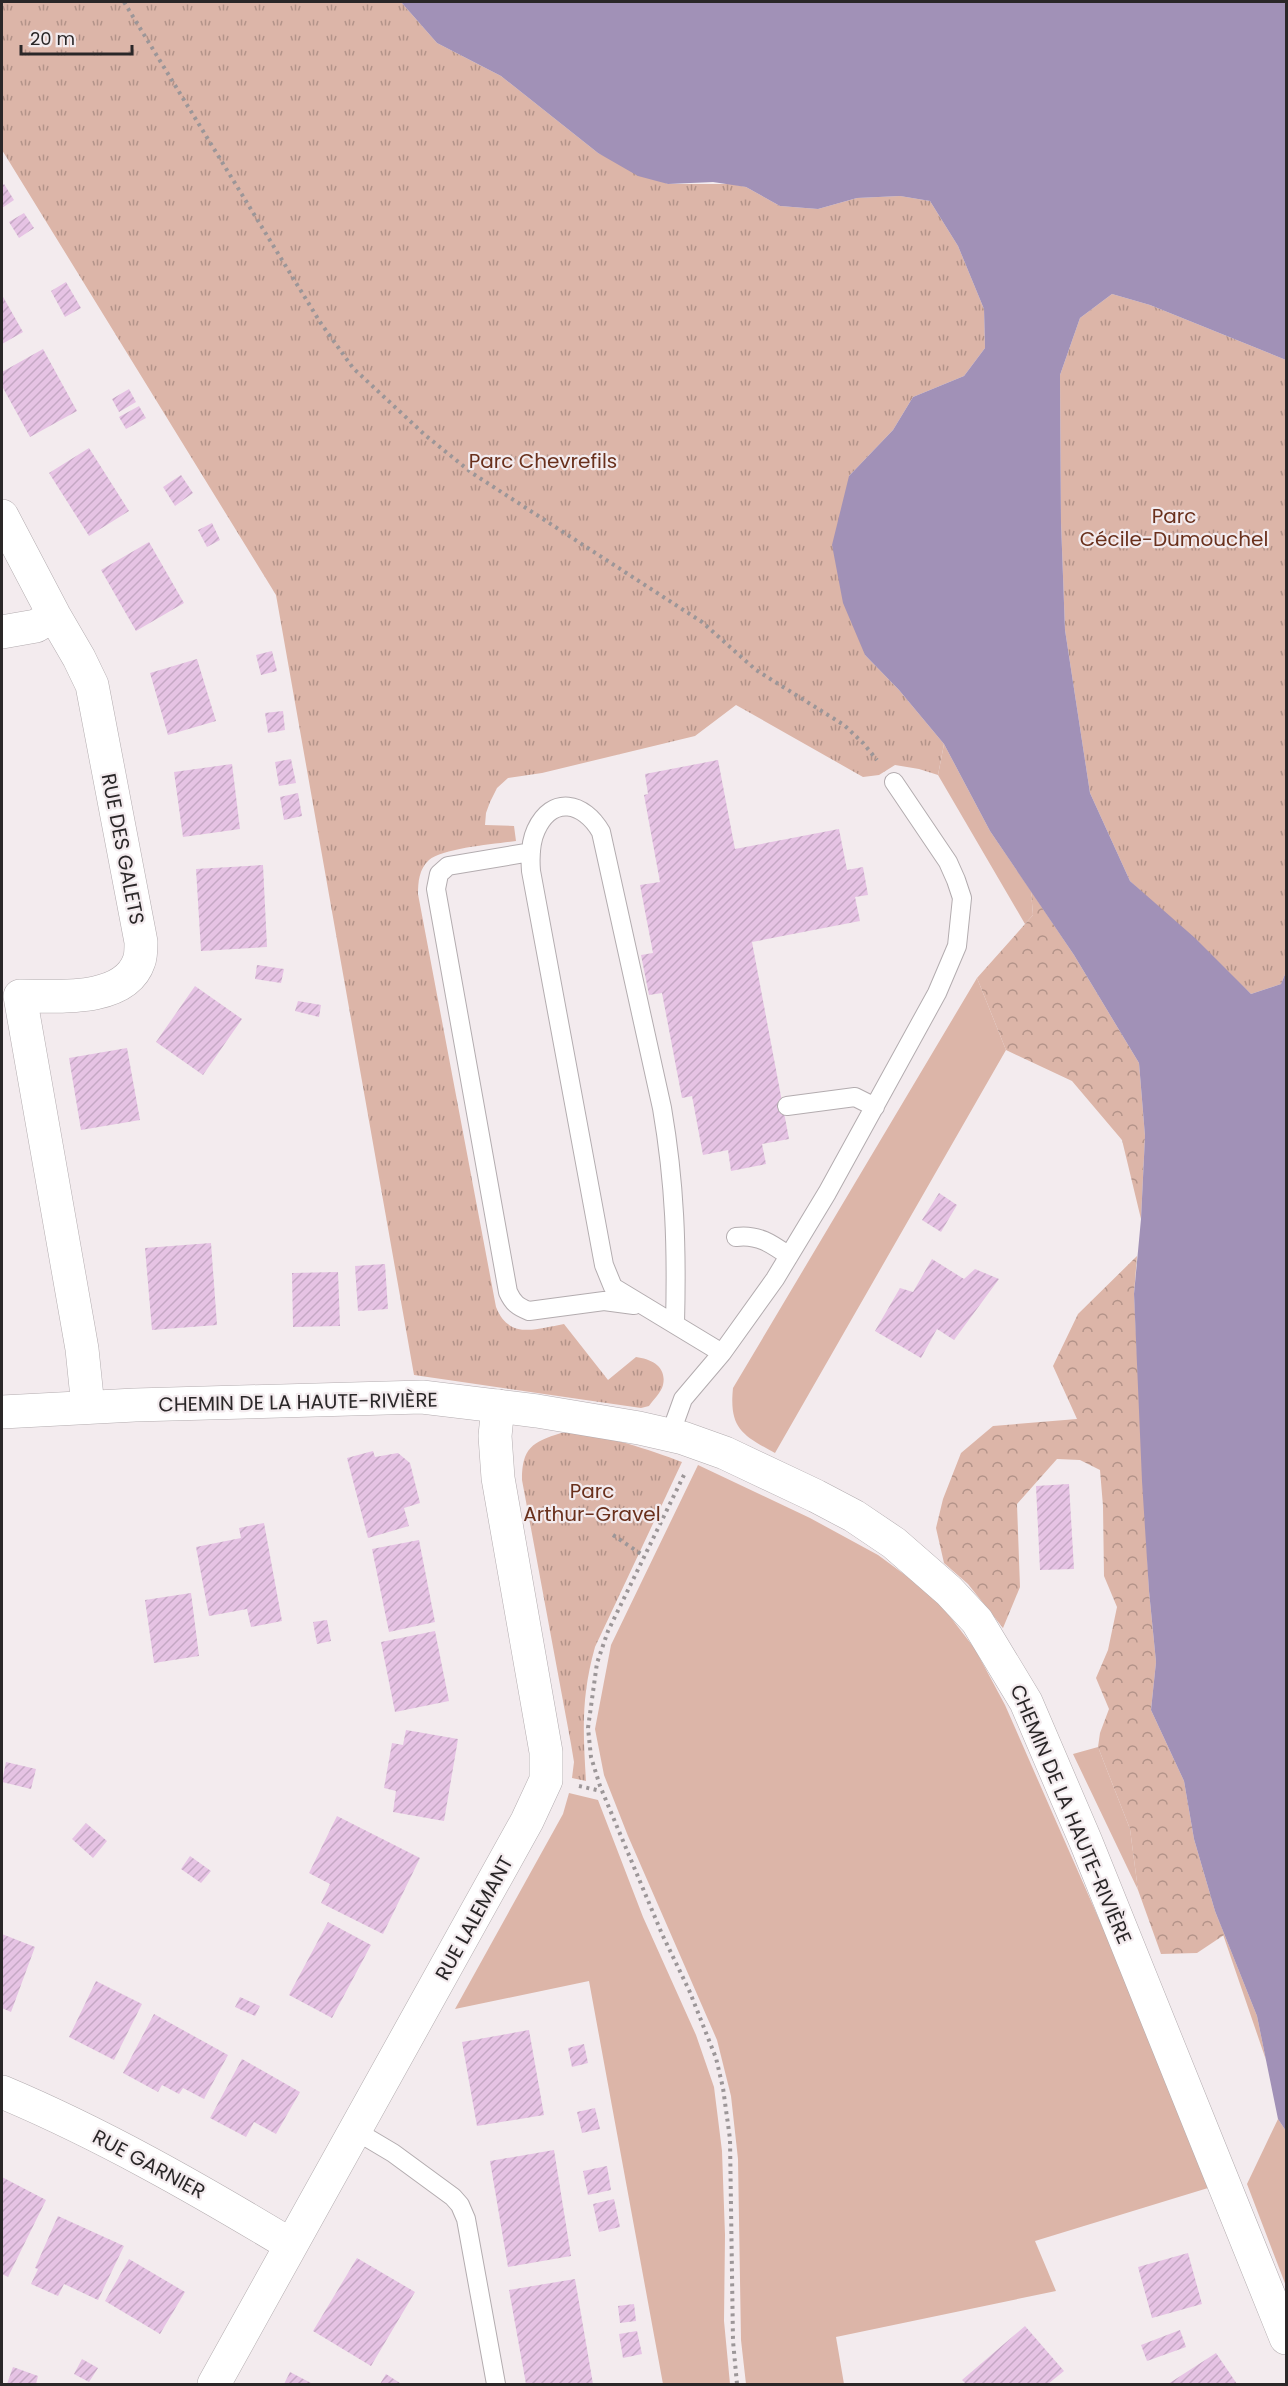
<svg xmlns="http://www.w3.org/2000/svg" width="1288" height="2386" font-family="Poppins,sans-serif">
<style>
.green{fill:#dcb5a8}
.forest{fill:url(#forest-crowns)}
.park{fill:url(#park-tufts)}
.water{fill:#a191b7}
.building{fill:url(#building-hatch)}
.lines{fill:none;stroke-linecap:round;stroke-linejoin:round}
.service-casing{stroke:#b3acaf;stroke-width:20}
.minor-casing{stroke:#b3acaf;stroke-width:34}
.tertiary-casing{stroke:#b3acaf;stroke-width:34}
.path{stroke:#9c9698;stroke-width:4;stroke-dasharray:3 4.5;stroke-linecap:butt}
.service{stroke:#fff;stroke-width:18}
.minor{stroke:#fff;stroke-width:33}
.tertiary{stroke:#fff;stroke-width:33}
.labels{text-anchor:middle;stroke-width:4.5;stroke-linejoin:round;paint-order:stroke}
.park-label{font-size:20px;fill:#69301c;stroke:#f3ebee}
.street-label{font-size:20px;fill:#2a2728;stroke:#f3ebee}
</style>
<defs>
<pattern id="forest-crowns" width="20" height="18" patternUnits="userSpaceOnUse" patternTransform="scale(1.5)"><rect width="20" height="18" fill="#dcb5a8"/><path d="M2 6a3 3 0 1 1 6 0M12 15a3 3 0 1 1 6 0" fill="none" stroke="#b39389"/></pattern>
<pattern id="park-tufts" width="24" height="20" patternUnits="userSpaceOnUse" patternTransform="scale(1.5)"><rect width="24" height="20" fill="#dcb5a8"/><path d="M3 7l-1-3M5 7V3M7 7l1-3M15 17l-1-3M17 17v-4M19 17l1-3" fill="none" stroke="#b39389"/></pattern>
<pattern id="building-hatch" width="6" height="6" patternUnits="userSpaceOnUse" patternTransform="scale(1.5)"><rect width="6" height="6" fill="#e6c3e4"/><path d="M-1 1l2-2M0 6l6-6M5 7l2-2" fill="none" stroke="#c5a8c4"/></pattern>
</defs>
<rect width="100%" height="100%" fill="#f3ebee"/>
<path class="green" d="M944 744 990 831 1031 891 1033 915 1025 924 938 775Z
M977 978 1006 1050 775 1453C742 1435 729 1428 733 1388Z
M698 1465 810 1518 878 1555 935 1597 975 1649 1005 1705 1120 1967 1208 2188 1035 2241 1056 2291 836 2337 844 2384H746L741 2340 738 2159 731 2096 717 2040 628 1836 604 1775 595 1729 611 1645Z
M1098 1747 1130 1829 1138 1890 1073 1754Z
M569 1793 598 1800 643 1917 696 2035 714 2087 722 2151 725 2235 724 2321 730 2384H663L589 1981 455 2009 563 1814Z
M1215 1911 1257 2016 1278 2119 1286 2131V2286L1247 2184 1278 2119 1266 2060Z"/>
<path class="forest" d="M1031 891 1074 955 1139 1063 1145 1136 1141 1219 1122 1140 1072 1081 1006 1050 977 978 1033 915Z
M1137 1256 1134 1294 1149 1591 1156 1662 1151 1710 1184 1781 1194 1839 1215 1911 1224 1935 1197 1953 1161 1954 1138 1890 1130 1829 1098 1747 1100 1733 1109 1709 1096 1678 1108 1650 1117 1607 1104 1576 1103 1506 1100 1470 1080 1460 1057 1459 1017 1504 1020 1587 1003 1628 968 1584 944 1563 936 1528 943 1499 961 1453 993 1426 1077 1419 1053 1366 1078 1314Z"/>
<path class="park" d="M2 2H401L437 43 501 76 598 153 668 184H732L746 187 780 206 818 209 857 198 900 196 930 201 958 246 984 309 985 348 964 376 913 397 893 430 849 476 865 655 899 690 944 744 938 775 919 769 895 765 879 775 863 777 736 705 695 736 542 773 508 778 497 788 490 802 486 813 485 825 514 826 516 841C496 844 443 848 429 860 419 869 418 882 418 894L496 1307C509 1340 536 1329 564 1324L608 1380 636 1357C652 1359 667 1367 663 1385 661 1393 653 1400 649 1406L641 1408 414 1375 276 595 2 150Z
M1112 294 1150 305 1286 360V972L1281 984 1251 994 1130 881 1090 793 1065 630 1061 522 1060 375 1080 318Z
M561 1433C596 1431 649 1450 682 1462L595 1647C581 1697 583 1731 586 1781L572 1778 574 1762 571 1744 522 1480C522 1448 532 1442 561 1433Z"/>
<path class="water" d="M401 2H1286V360L1150 305 1112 294 1080 318 1060 375 1061 522 1065 630 1090 793 1130 881 1195 938 1251 994 1281 984 1286 972V2131L1278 2119 1257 2016 1215 1911 1194 1839 1184 1781 1151 1710 1156 1662 1149 1591 1142 1481 1134 1294 1141 1219 1145 1136 1139 1063 1074 955 990 831 944 744 899 690 865 655 843 603 832 545 849 476 893 430 913 397 964 376 985 348 984 309 958 246 930 201 900 196 857 198 818 209 780 206 746 187 713 182 668 184 638 176 598 153 501 76 437 43Z"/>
<path class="building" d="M4 184 14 200 2 208V186Z
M24 213 34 228 19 238 9 222Z
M66 282 81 308 65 317 51 291Z
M2 295 23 332 2 344Z
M43 349 77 411 30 437 2 386V372Z
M129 389 136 402 119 412 112 399Z
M139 406 146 418 126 429 119 417Z
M89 448 129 511 89 536 49 473Z
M181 475 193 493 175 506 163 487Z
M212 523 220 540 207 547 198 530Z
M149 542 184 603 136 631 101 570Z
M272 651 277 671 261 675 256 655Z
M197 659 216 721 168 735 150 673Z
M283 711 285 730 268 733 265 713Z
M291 759 296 783 279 786 275 762Z
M718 760 735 849 839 829 847 870 863 867 868 895 855 897 860 921 752 942 789 1139 762 1144 766 1164 731 1171 728 1150 703 1155 692 1096 682 1098 662 993 649 995 641 955 653 953 640 885 660 882 644 795 648 794 645 774Z
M232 764 240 829 183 837 174 772Z
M298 793 302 816 284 820 280 797Z
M263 865 267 947 201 951 196 869Z
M257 965 284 969 281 983 255 979Z
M195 986 242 1019 203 1075 156 1042Z
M298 1001 321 1005 319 1017 295 1011Z
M127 1048 140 1120 81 1130 69 1058Z
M939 1193 957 1205 941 1232 922 1220Z
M211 1243 217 1325 152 1330 145 1248Z
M932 1259 964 1279 975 1269 999 1279 954 1340 937 1329 921 1358 875 1331 900 1288 913 1292Z
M385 1264 388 1309 358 1311 355 1266Z
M338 1272 340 1326 293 1327 292 1273Z
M373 1451 375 1457 398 1453 410 1463 420 1503 404 1508 409 1526 368 1538 347 1458Z
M1069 1484 1074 1569 1040 1570 1036 1486Z
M264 1523 282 1621 251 1627 247 1609 209 1616 196 1547 241 1538 239 1528Z
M419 1540 435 1622 389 1632 372 1549Z
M191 1593 199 1656 154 1663 145 1600Z
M327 1620 331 1641 317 1644 313 1622Z
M435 1631 449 1701 395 1712 381 1642Z
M406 1730 458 1739 444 1821 393 1812 396 1791 384 1788 392 1743 403 1745Z
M6 1762 36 1769 31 1789 2 1782Z
M337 1816 420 1858 383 1934 321 1903 330 1884 309 1873Z
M86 1823 107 1841 93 1858 72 1839Z
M190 1856 211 1871 201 1883 181 1869Z
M328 1922 371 1945 332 2018 289 1995Z
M2 1934 35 1947 11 2012 2 2008Z
M96 1981 142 2004 114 2060 69 2037Z
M240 1997 260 2006 255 2016 235 2007Z
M154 2014 228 2055 204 2099 183 2088 179 2094 162 2085 158 2092 123 2073Z
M529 2030 544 2115 477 2126 462 2042Z
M584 2044 588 2063 572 2067 568 2048Z
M242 2059 300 2092 276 2134 254 2122 246 2137 210 2118Z
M595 2108 600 2129 582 2133 577 2112Z
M554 2150 571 2256 508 2267 490 2161Z
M607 2166 611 2190 588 2195 583 2171Z
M2 2177 46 2200 8 2277 2 2274Z
M614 2199 620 2227 599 2232 593 2204Z
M58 2216 124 2246 98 2300 64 2284 58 2296 31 2284 38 2269 35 2268Z
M1188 2253 1202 2304 1152 2318 1138 2267Z
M357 2258 415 2292 371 2366 313 2331Z
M129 2259 185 2292 160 2334 105 2301Z
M575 2279 593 2384H526L509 2290Z
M634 2304 636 2321 620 2323 618 2306Z
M1025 2326 1064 2371 1048 2384H966L962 2380Z
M1180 2330 1186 2347 1147 2361 1141 2345Z
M637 2331 642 2354 623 2358 619 2334Z
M1216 2353 1237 2384H1168Z
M82 2359 98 2368 89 2382 74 2374Z
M13 2367 38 2376 36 2384H7Z
M290 2372 313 2384H284Z
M386 2374 400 2383 399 2384H380Z"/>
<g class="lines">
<defs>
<path id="service" d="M531 852 448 866 439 874 436 889 508 1292C513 1303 518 1307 529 1311L604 1301 634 1305
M787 1106 855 1097 875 1107
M736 1237C758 1234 772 1244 789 1256
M675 1324C677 1247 675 1184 662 1108L601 832C584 802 552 795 536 830 530 843 530 858 531 871L604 1265 613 1287 722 1353
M670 1435 683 1399 722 1353 775 1279 827 1193 937 993 957 946 962 898 956 880 948 862 894 782
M356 2131 393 2153 453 2197 460 2205 466 2219 496 2384"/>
<path id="minor" d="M2 516 54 615 79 658 92 685 141 942C141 948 141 956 139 961 125 1003 55 996 20 996L82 1349 88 1407
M2 632 36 626 54 615
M2 2092C102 2134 198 2189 291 2245
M214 2384 527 1821 546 1780V1752L498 1478 495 1436 498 1406"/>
<path id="tertiary" d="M2 1412 135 1405 422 1397 537 1411 639 1428 683 1438 725 1453 816 1496 854 1516 894 1543 949 1591 977 1621 1026 1702 1086 1842 1286 2338"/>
</defs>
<use href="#service" class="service-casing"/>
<use href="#minor" class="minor-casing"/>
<use href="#tertiary" class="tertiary-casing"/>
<path class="path" d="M124 2 320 322 353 368 425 435 472 473 702 622 756 670 844 725 863 743 877 760
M684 1475 608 1631 597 1663 588 1728 591 1757 600 1786 662 1934 689 1990 716 2058 723 2088 730 2139 733 2341 737 2384
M613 1535 644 1556
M579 1786 601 1791"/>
<use href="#service" class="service"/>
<use href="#minor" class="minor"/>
<use href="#tertiary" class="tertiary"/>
</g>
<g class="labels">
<g class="park-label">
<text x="543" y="468">Parc Chevrefils</text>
<text x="1174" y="523">Parc<tspan x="1174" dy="23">Cécile-Dumouchel</tspan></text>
<text x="592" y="1498">Parc<tspan x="592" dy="23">Arthur-Gravel</tspan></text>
</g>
<g class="street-label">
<text transform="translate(123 849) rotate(79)" y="7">RUE DES GALETS</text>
<text transform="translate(298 1402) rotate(-1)" y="7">CHEMIN DE LA HAUTE-RIVIÈRE</text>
<text transform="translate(1071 1814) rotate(67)" y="7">CHEMIN DE LA HAUTE-RIVIÈRE</text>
<text transform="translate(474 1918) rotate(-61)" y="7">RUE LALEMANT</text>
<text transform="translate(149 2164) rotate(28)" y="7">RUE GARNIER</text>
</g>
</g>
<rect width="1288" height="2386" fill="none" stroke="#2a2728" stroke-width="6"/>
<path d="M21 45v9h111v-9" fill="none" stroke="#2a2728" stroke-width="3"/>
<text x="30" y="45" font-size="18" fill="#2a2728" stroke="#f3ebee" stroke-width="4.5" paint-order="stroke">20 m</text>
</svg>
